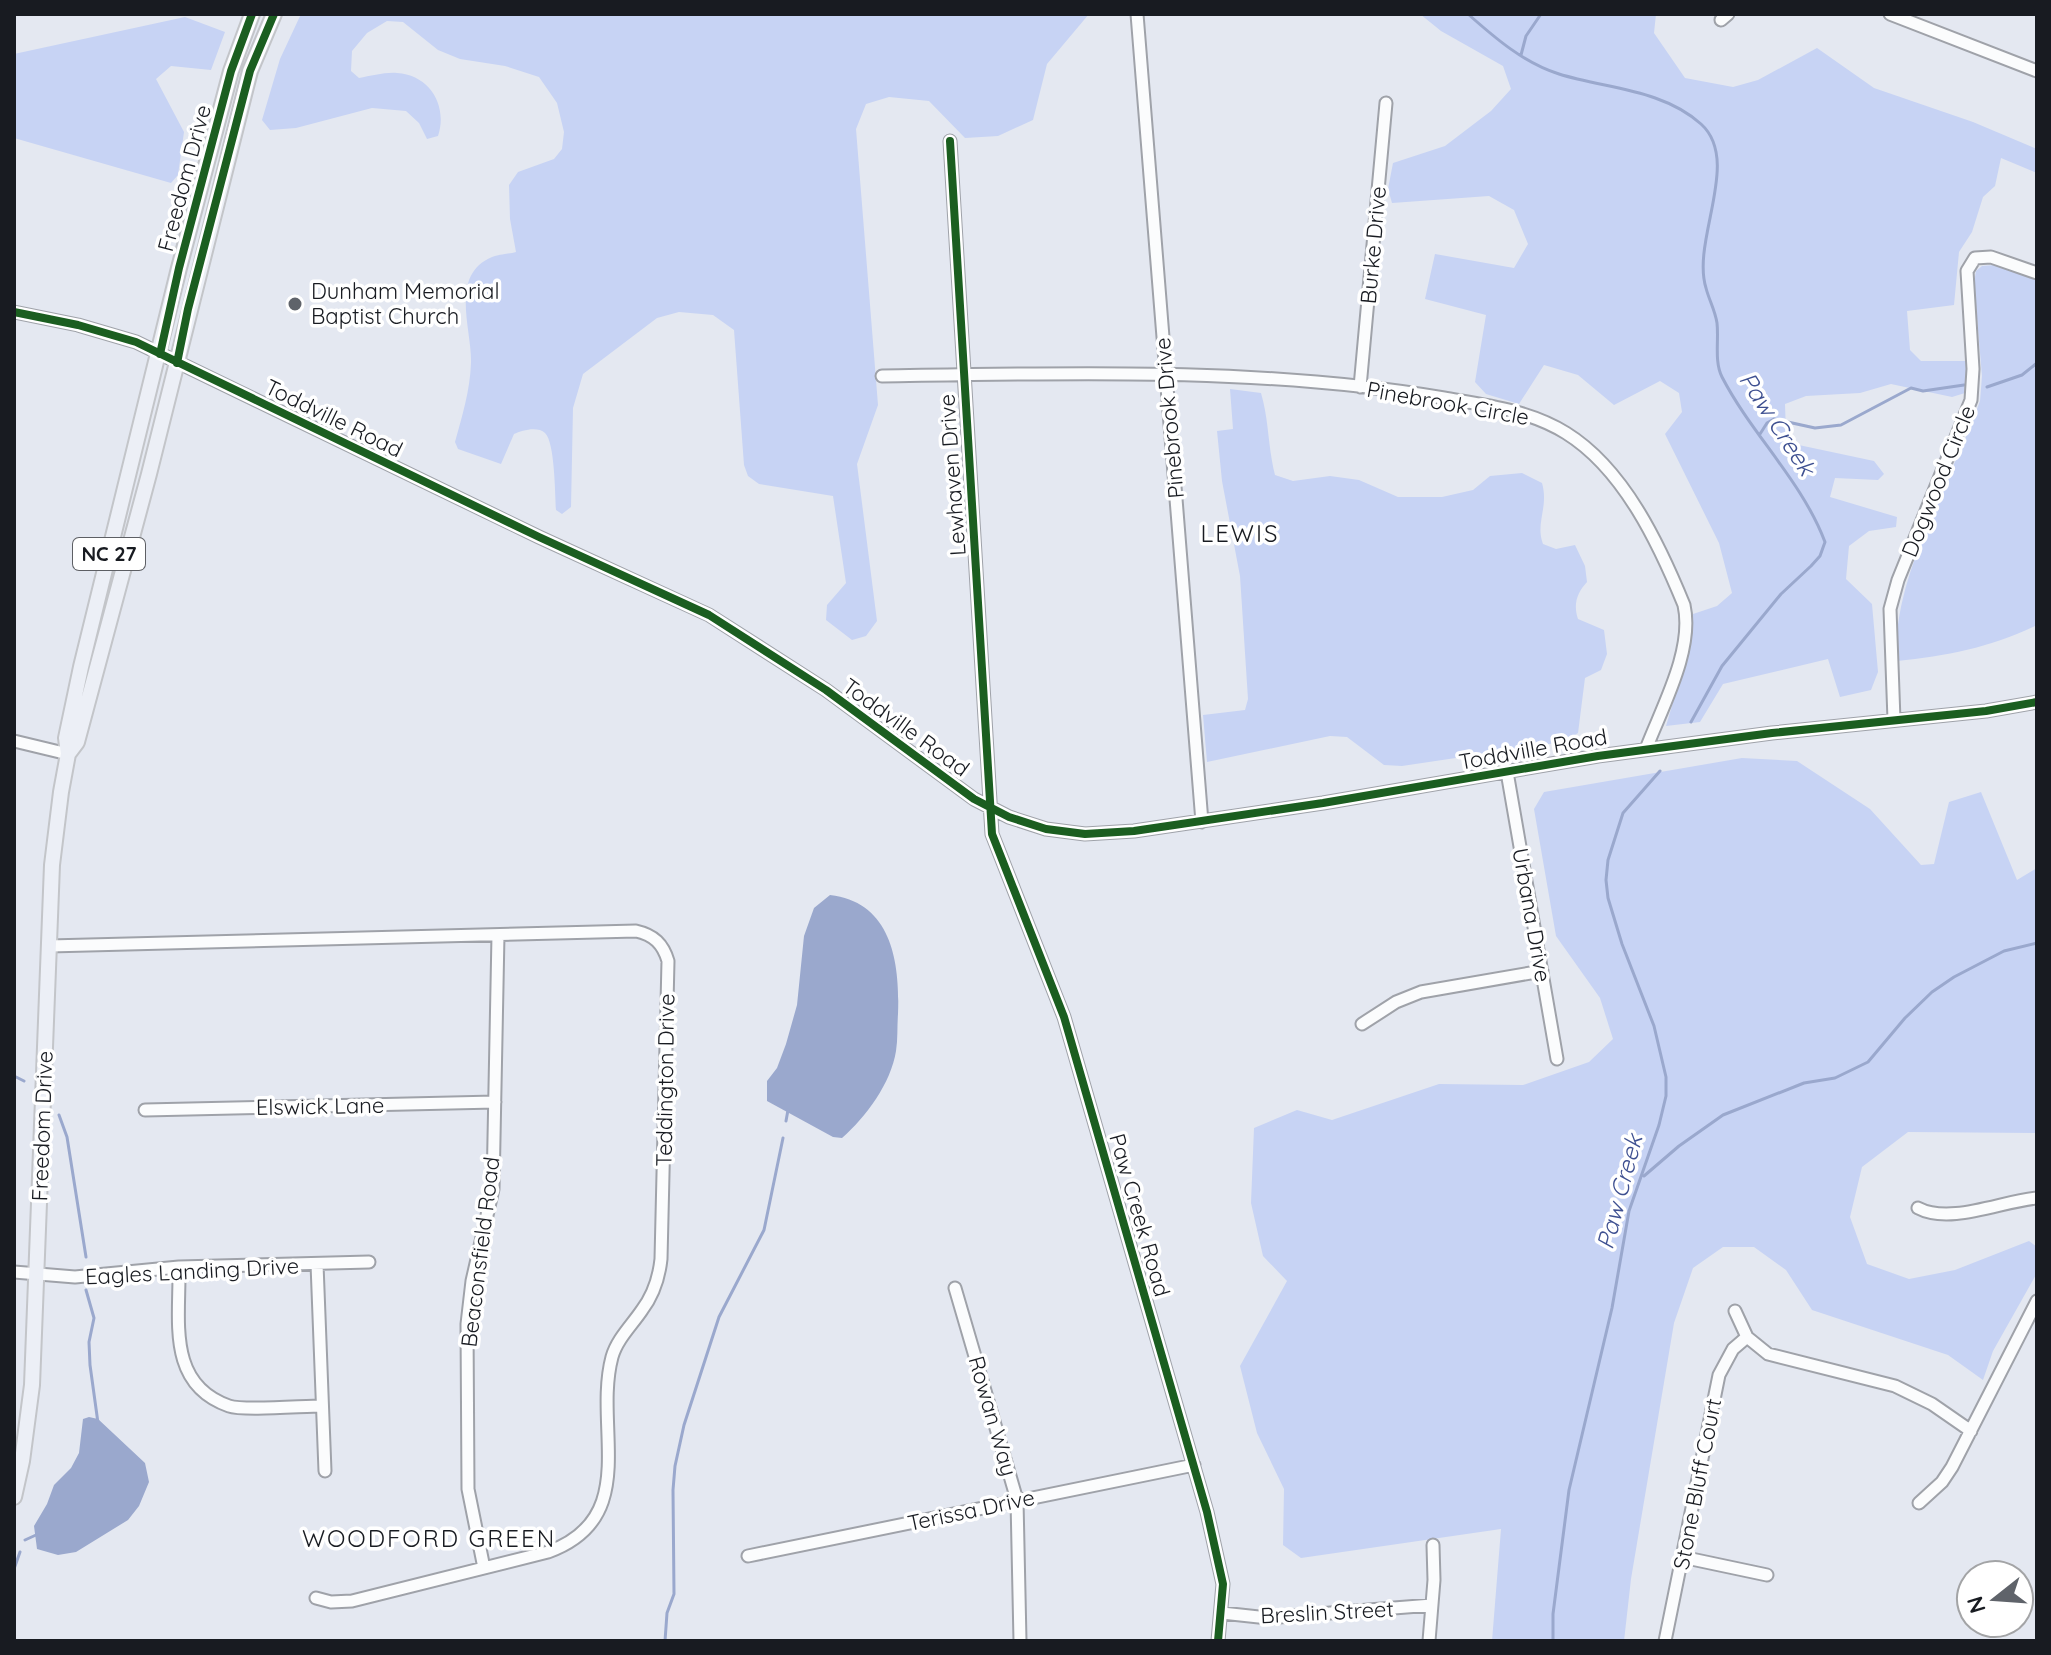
<svg xmlns="http://www.w3.org/2000/svg" width="2051" height="1655" font-family="Quicksand,sans-serif">
<style>
.green{fill:#c7d3f4}
.water{fill:#9aa8cd}
.lines{fill:none;stroke-linecap:round;stroke-linejoin:round}
.stream{stroke:#9aa8cd;stroke-width:3}
.minor-casing{stroke:#9fa2a9;stroke-width:15}
.major-casing{stroke:#c3c5c9;stroke-width:18}
.minor{stroke:#fbfcfd;stroke-width:11}
.major{stroke:#eceff6;stroke-width:14}
.cycleway-casing{stroke:#fff;stroke-width:13}
.cycleway{stroke:#1b5e20;stroke-width:8}
.poi-dot{fill:#5f636a;stroke:#fff;stroke-width:3}
.labels{text-anchor:middle;stroke-width:7;stroke-linejoin:round;paint-order:stroke}
.shield{fill:#fff;stroke:#5d5f64;stroke-width:2}
.shield-label{font-size:20px;font-weight:bold;fill:#181b21}
.street-label{font-size:22px;fill:#181b21;stroke:#fff}
.poi-label{font-size:22px;fill:#181b21;stroke:#fff;text-anchor:start}
.water-label{font-size:24px;font-style:italic;fill:#3e5091;stroke:#fff}
.neighbourhood-label{font-size:24px;letter-spacing:2px;fill:#181b21;stroke:#fff}
</style>
<rect width="100%" height="100%" fill="#e4e8f1"/>
<path class="green" d="M301 14H1089L1047 64 1033 120 998 136 965 138 929 101 889 97 866 104 856 129 878 405 857 464 877 621 866 636 852 640 826 620 827 605 846 583 833 496 759 484 748 476 744 465 734 330 713 315 679 312 657 318 583 374 573 408 571 507 562 514 556 510C555 495 555 442 545 433 538 426 522 430 514 434L501 464 458 449 455 442C462 416 470 391 471 363 472 329 449 275 492 257 499 254 509 254 516 252L510 219 509 185 518 172 554 159 562 149 564 132 557 103 539 77 505 66 460 59 438 50 403 22 387 21 367 33 352 51 351 71 359 78C371 76 385 72 397 73 430 75 448 106 438 136L427 139 419 123 406 111 372 108 296 128 270 130 262 120 280 59Z
M1420 14H1656L1654 33 1685 78 1733 87 1758 80 1817 48 1874 88 1973 122 2037 149V173L2001 158 1995 186 1983 197 1972 232 1959 252 1954 305 1907 311 1910 350 1921 361H1967L1965 393 1952 397 1891 384 1860 393 1806 396 1785 404 1786 434 1794 444 1874 461 1884 474 1878 480 1835 478 1830 497 1897 517 1896 527 1869 531 1849 546 1846 579 1872 604 1878 672 1871 690 1840 697 1828 659 1723 684 1700 722 1666 726 1687 655 1693 614 1717 606 1732 593 1719 543 1665 434 1682 412 1679 393 1660 381 1614 405 1578 375 1544 365 1519 404 1486 394 1475 382 1486 315 1425 299 1435 254 1514 268 1528 244 1514 210 1489 196 1392 203 1388 189 1393 163 1445 146 1491 111 1511 89 1503 66 1441 31Z
M185 17 225 32 211 70 171 66 156 79 184 132 178 175 171 183 14 138V54Z
M1994 265 2037 279V625C1992 647 1947 656 1897 661 1890 581 1953 478 1980 401L1982 376 1974 283 1976 271 1982 266Z
M1230 389 1261 393C1269 420 1268 448 1275 475L1293 481 1330 476 1359 480 1398 497H1442L1473 490 1490 476 1522 473 1542 483C1549 507 1535 523 1543 544L1556 549 1575 545 1585 566 1587 582C1577 593 1573 604 1578 619L1604 630 1607 654 1601 670 1585 678 1578 733 1563 742 1402 766 1384 765 1347 737 1330 736 1207 762 1203 715 1245 710 1248 699 1240 576 1222 481 1217 431 1233 429Z
M1742 758 1797 761 1870 809 1921 865 1934 864 1949 802 1981 792 2017 880 2037 868V1133L1908 1132 1862 1167 1850 1217 1867 1264 1909 1279 1955 1270 2029 1241 2037 1247V1273L1993 1351 1983 1380 1948 1355 1812 1310 1786 1270 1754 1247H1723L1693 1268 1674 1323 1631 1579 1624 1641H1492L1501 1529 1301 1558 1283 1545 1284 1489 1257 1433 1240 1366 1287 1281 1263 1256 1251 1203 1254 1128 1297 1110 1332 1120 1439 1084 1523 1085 1589 1062 1613 1039 1600 998 1556 936 1534 809 1544 792Z"/>
<path class="water" d="M830 895C892 902 900 963 898 1014 897 1026 898 1039 896 1051 891 1083 866 1117 842 1138L833 1137 767 1101V1081L777 1068 786 1044 797 1005 804 936 814 908Z
M89 1417 98 1419 145 1463 149 1482 139 1506 128 1520 76 1552 58 1555 37 1549 34 1526 47 1504 54 1485 71 1468 79 1453 83 1419Z"/>
<g class="lines">
<path class="stream" d="M1468 14C1495 38 1524 63 1559 74 1607 89 1662 89 1701 124 1742 161 1691 240 1706 288 1709 300 1715 310 1717 323 1719 340 1714 361 1722 377 1752 435 1802 481 1825 542L1820 556 1811 566 1781 594 1722 666 1691 722
M1521 55 1526 36 1541 14
M1987 387 2022 375 2037 363
M1760 434 1767 423 1774 419 1815 428 1841 425 1911 388 1923 391 1964 385
M14 1076 24 1081
M59 1115 67 1137 86 1257
M786 1121 788 1110
M1644 1176 1679 1146 1723 1115 1804 1083 1835 1078 1868 1062 1905 1018 1932 992 1954 977 2004 951 2037 943
M86 1290 94 1318 89 1342 90 1365 98 1423
M25 1540 36 1535
M14 1569 20 1552
M665 1641 667 1613 674 1594 673 1490 675 1466 684 1425 719 1317 764 1230 783 1138
M1553 1641V1614L1569 1490 1612 1308 1629 1211 1659 1125 1666 1096V1077L1654 1026 1622 944 1608 898 1606 880 1608 860 1623 813 1660 771"/>
<defs>
<path id="minor" d="M1137 14 1202 822
M1890 14 2037 71
M1721 20 1728 14
M950 141 992 834 1064 1017 1207 1512 1223 1584 1218 1641
M14 312 78 325 136 342 539 537 709 615 826 690 974 799 1009 817 1046 829 1085 834 1134 831 1323 803 1598 756 1772 733 1986 711 2037 702
M882 376C1067 373 1262 367 1444 398 1485 405 1529 410 1566 433 1624 469 1659 544 1684 605 1694 650 1662 707 1646 749
M1360 387 1386 103
M1894 720 1890 609 1898 580 1971 400 1973 369 1967 271 1975 258 1991 257 2037 273
M14 741 68 754
M1507 772 1557 1059
M49 946 636 931C654 935 663 944 668 961L661 1259C659 1278 654 1294 642 1310 632 1325 617 1339 612 1357 593 1428 642 1518 548 1552L352 1601 331 1602 316 1598
M1362 1024 1396 1002 1421 992 1542 971
M145 1110 495 1102
M1918 1208C1950 1225 2002 1201 2037 1198
M317 1264 325 1471
M179 1267C180 1320 166 1384 229 1406 243 1411 303 1406 322 1406
M14 1272 75 1277 179 1267 369 1262
M955 1288 1017 1500 1020 1641
M1735 1311 1747 1337 1768 1354 1895 1386 1932 1404 1971 1431
M1919 1503 1942 1482 1952 1467 2037 1301
M748 1556 1194 1465
M1682 1557 1767 1575
M484 1568 468 1489 467 1324 472 1281 493 1189 498 935
M1222 1613 1268 1618 1432 1605
M1429 1641 1434 1580 1433 1545
M1665 1641 1719 1375 1733 1349 1747 1337"/>
<path id="major" d="M68 754 77 742 149 474 250 71 274 14
M14 1497 22 1461 32 1385 52 865 61 792 68 754 66 738 81 667 179 268 231 71 252 14"/>
</defs>
<use href="#minor" class="minor-casing"/>
<use href="#major" class="major-casing"/>
<use href="#minor" class="minor"/>
<use href="#major" class="major"/>
<defs>
<path id="cycleway" d="M950 141 992 834 1064 1017 1207 1512 1223 1584 1218 1641
M14 312 78 325 136 342 539 537 709 615 826 690 974 799 1009 817 1046 829 1085 834 1134 831 1323 803 1598 756 1772 733 1986 711 2037 702
M160 354 179 268 231 71 252 14
M177 363 188 309 250 71 274 14"/>
</defs>
<use href="#cycleway" class="cycleway-casing"/>
<use href="#cycleway" class="cycleway"/>
</g>
<circle class="poi-dot" cx="295" cy="304" r="8"/>
<g class="labels">
<rect class="shield" x="73" y="538" width="72" height="32" rx="6"/>
<g class="shield-label">
<text x="109" y="561">NC 27</text>
</g>
<g class="street-label">
<text transform="translate(184 178) rotate(-75)" y="8">Freedom Drive</text>
<text transform="translate(1373 245) rotate(-85)" y="8">Burke Drive</text>
<text transform="translate(1448 403) rotate(10)" y="8">Pinebrook Circle</text>
<text transform="translate(334 418) rotate(26)" y="8">Toddville Road</text>
<text transform="translate(1169 418) rotate(-95)" y="8">Pinebrook Drive</text>
<text transform="translate(952 475) rotate(-94)" y="8">Lewhaven Drive</text>
<text transform="translate(1938 481) rotate(-68)" y="8">Dogwood Circle</text>
<text transform="translate(906 727) rotate(36)" y="8">Toddville Road</text>
<text transform="translate(1533 749) rotate(-10)" y="8">Toddville Road</text>
<text transform="translate(1532 915) rotate(80)" y="8">Urbana Drive</text>
<text transform="translate(665 1080) rotate(-89)" y="8">Teddington Drive</text>
<text transform="translate(320 1106) rotate(-1)" y="8">Elswick Lane</text>
<text transform="translate(42 1126) rotate(-88)" y="8">Freedom Drive</text>
<text transform="translate(1140 1215) rotate(74)" y="8">Paw Creek Road</text>
<text transform="translate(480 1252) rotate(-83)" y="8">Beaconsfield Road</text>
<text transform="translate(192 1271) rotate(-3)" y="8">Eagles Landing Drive</text>
<text transform="translate(993 1416) rotate(74)" y="8">Rowan Way</text>
<text transform="translate(1697 1484) rotate(-79)" y="8">Stone Bluff Court</text>
<text transform="translate(971 1510) rotate(-12)" y="8">Terissa Drive</text>
<text transform="translate(1327 1612) rotate(-3)" y="8">Breslin Street</text>
</g>
<g class="poi-label">
<text x="311" y="299">Dunham Memorial<tspan x="311" dy="25">Baptist Church</tspan></text>
</g>
<g class="water-label">
<text transform="translate(1777 424) rotate(57)" y="8">Paw Creek</text>
<text transform="translate(1620 1192) rotate(-75)" y="8">Paw Creek</text>
</g>
<g class="neighbourhood-label">
<text x="1240" y="542">LEWIS</text>
<text x="429" y="1547">WOODFORD GREEN</text>
</g>
</g>
<rect width="2051" height="1655" fill="none" stroke="#181b21" stroke-width="32"/>
<g transform="translate(1995 1599) rotate(253)"><circle r="38" fill="#ffffff" stroke="#a3a4a6" stroke-width="2"/>
<path d="M0-6L14 30L0 20L-14 30Z" fill="#5f636a"/>
<text y="-12" font-size="22" font-weight="bold" text-anchor="middle" fill="#181b21">N</text>
</g>
</svg>
